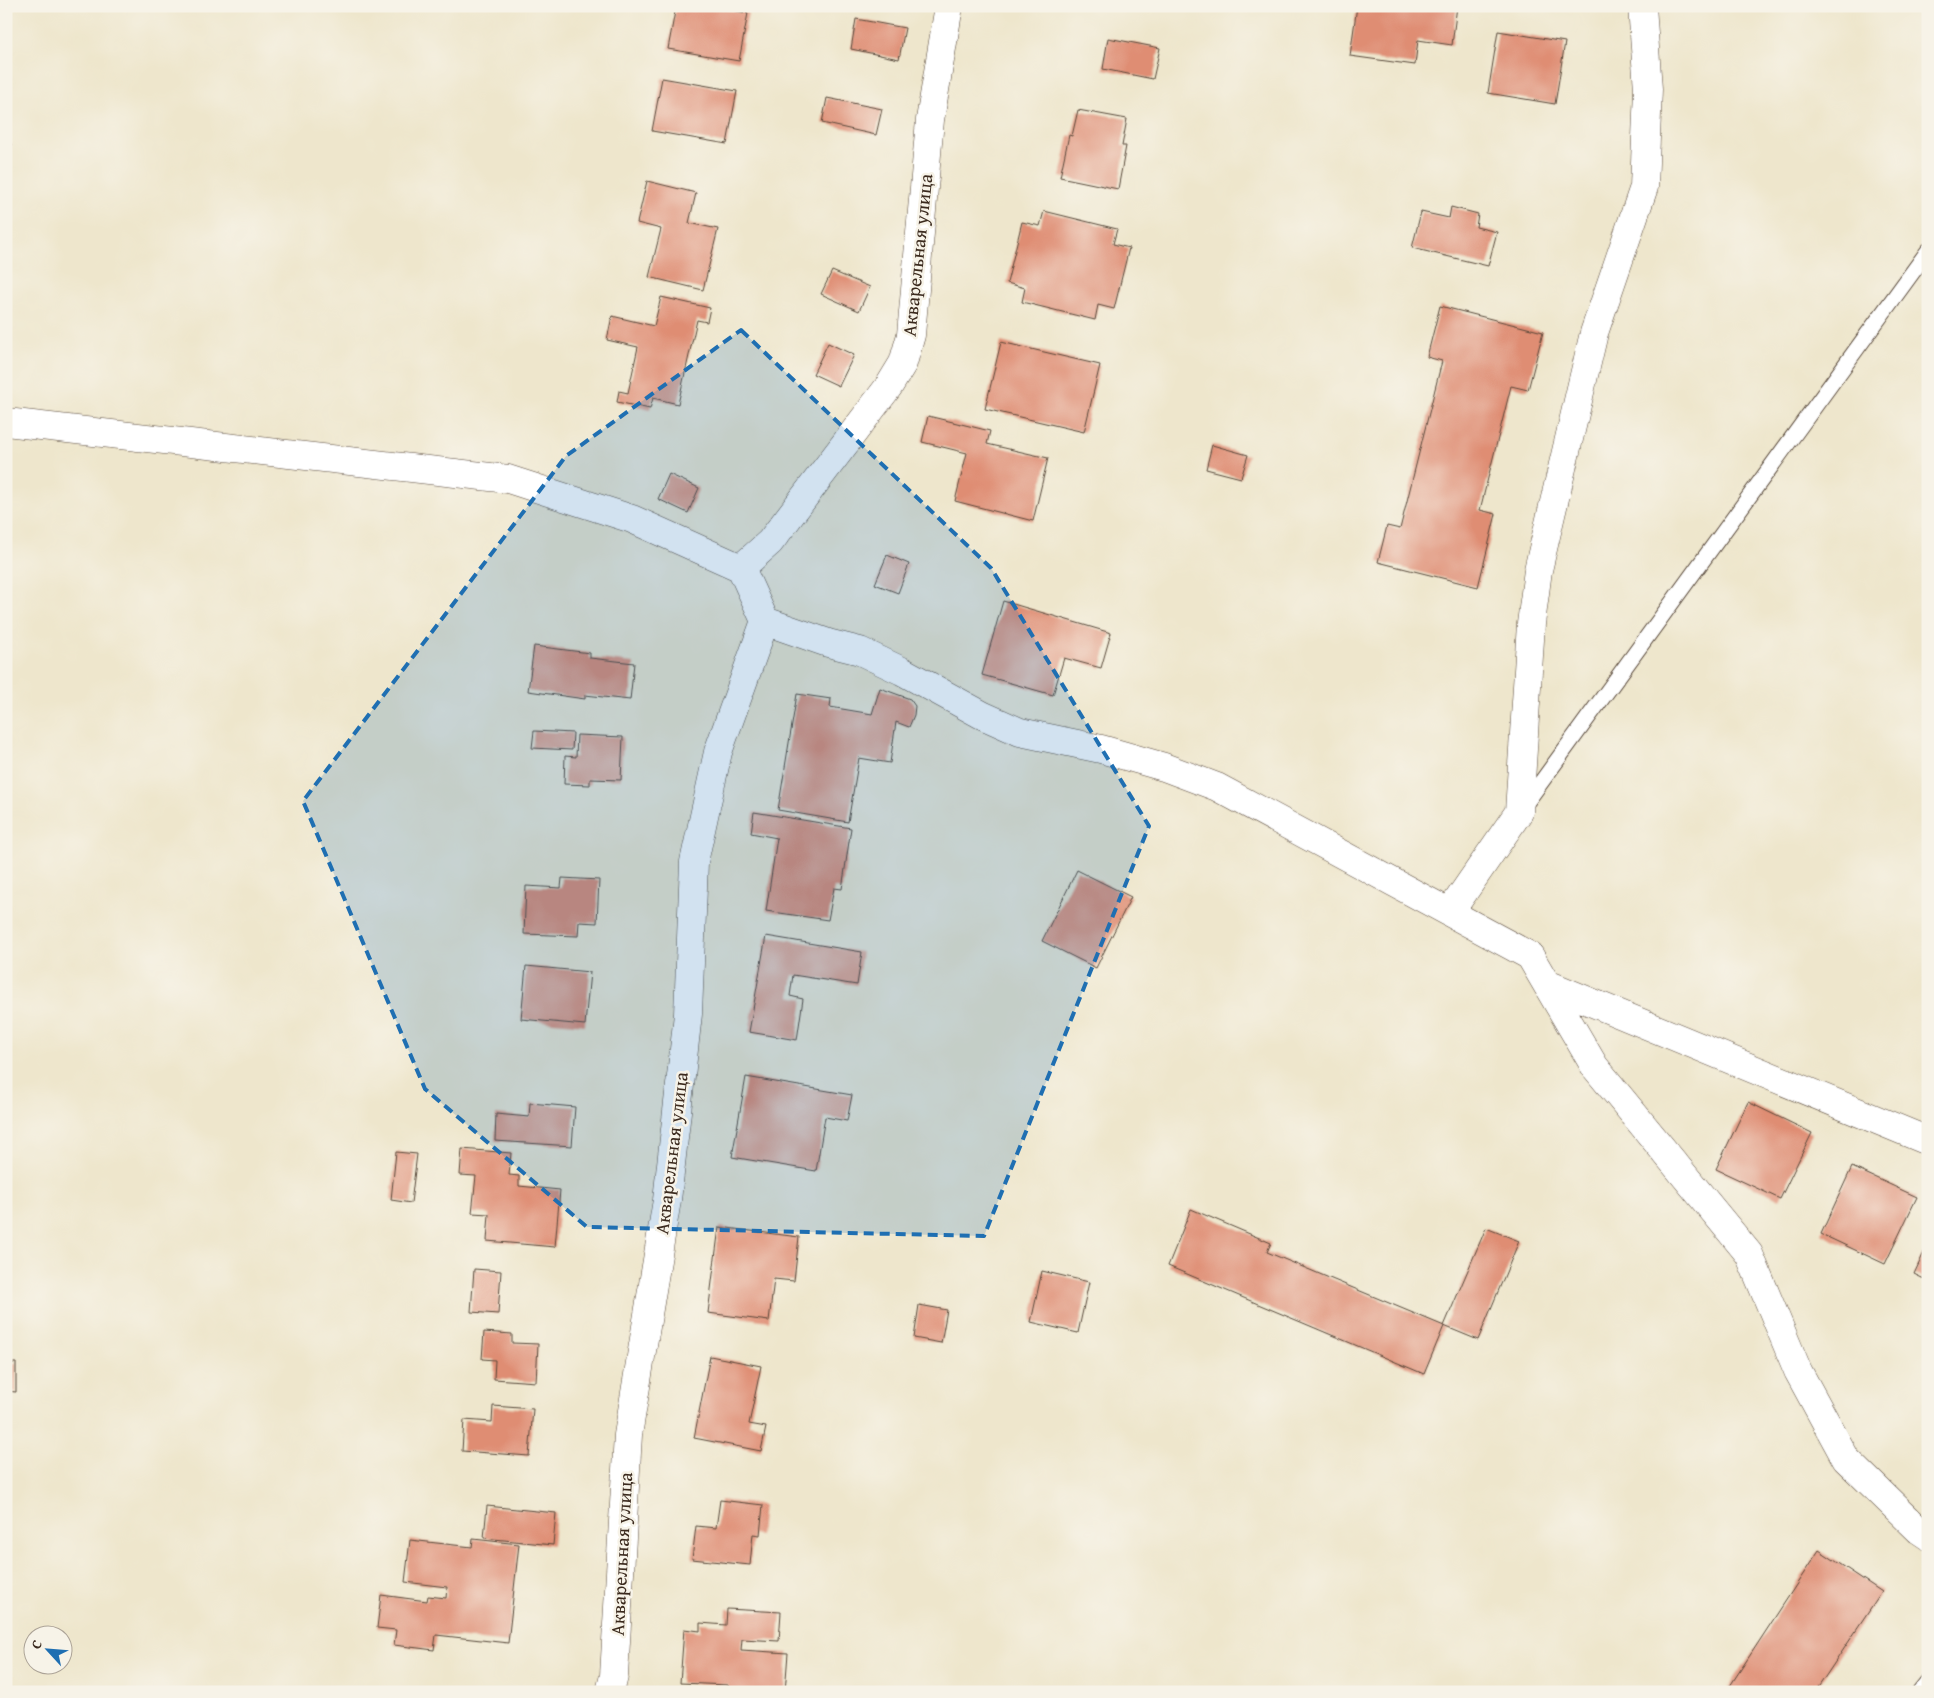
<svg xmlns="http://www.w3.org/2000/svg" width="1934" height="1698" font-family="'Gentium Book Plus',serif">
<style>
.building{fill:#df8d73}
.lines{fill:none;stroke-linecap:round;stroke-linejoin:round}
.lane-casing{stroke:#564638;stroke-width:17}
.street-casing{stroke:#564638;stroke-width:29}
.lane{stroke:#fff;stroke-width:15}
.street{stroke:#fff;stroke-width:28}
.marked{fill:#1f6fb2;fill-opacity:0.2;stroke:#1f6fb2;stroke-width:4;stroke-dasharray:10 6;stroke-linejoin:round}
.labels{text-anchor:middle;stroke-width:5;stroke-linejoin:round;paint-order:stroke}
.street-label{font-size:19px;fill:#3b2a1e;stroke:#f7f3e8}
</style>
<rect width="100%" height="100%" fill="#f7f3e8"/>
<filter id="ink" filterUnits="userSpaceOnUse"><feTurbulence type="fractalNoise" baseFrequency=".02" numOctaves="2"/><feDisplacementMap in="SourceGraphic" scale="10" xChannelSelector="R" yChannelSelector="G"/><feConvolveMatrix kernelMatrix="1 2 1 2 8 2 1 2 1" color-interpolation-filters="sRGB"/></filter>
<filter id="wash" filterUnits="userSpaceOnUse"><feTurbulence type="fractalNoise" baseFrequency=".0096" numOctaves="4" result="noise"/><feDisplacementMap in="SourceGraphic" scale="20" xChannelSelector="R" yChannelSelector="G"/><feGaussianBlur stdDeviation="1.12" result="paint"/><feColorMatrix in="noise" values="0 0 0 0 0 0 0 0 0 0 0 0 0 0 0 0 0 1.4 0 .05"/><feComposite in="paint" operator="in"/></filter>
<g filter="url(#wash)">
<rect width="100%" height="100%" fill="#eee6cc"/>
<g id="blocks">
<path class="building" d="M676 6H710L748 13 739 61 668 49Z
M1357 6H1404L1420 9 1421 6H1457L1452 45 1418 40 1415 65 1350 56Z
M856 19 905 28 899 59 851 49Z
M1498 31 1565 42 1555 104 1488 93Z
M1108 38 1160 48 1153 79 1103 69Z
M662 78 737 91 727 144 652 131Z
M827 98 882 109 876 135 822 123Z
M1078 110 1127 119 1122 146H1126L1118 189 1060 177 1069 135 1072 136Z
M6 143 11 144 7 172H6Z
M647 181 696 193 689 223 718 229 703 290 649 277 661 229 637 223Z
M1451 207 1478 214 1476 227 1497 232 1488 266 1412 248 1421 212 1449 218Z
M1044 211 1117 229 1113 244 1129 248 1114 309 1098 305 1095 320 1022 302 1025 288 1007 283 1022 222 1040 226Z
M832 271 870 287 859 311 821 294Z
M661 297 710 308 707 322 697 320 678 404 653 398 650 409 617 402 619 391 628 393 638 347 607 340 612 316 654 326Z
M1440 306 1543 332 1528 390 1511 386 1480 510 1496 514 1478 587 1378 562 1387 526 1400 529 1442 361 1427 357Z
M1001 342 1100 365 1084 432 985 409Z
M828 343 854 355 839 386 813 374Z
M928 416 990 431 987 444 1048 458 1033 521 955 501 967 453 922 442Z
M1212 445 1248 455 1241 478 1206 469Z
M669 474 699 488 688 513 658 499Z
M887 555 909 564 898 593 875 584Z
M1003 601 1111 633 1101 668 1064 658 1053 695 982 675Z
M534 646 590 653V658L634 663 630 700 585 695V699L528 691Z
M880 688 910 699 915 706 914 715 909 727 896 722 890 763 859 758 848 822 778 810 797 694 831 699 830 707 872 714Z
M534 731 573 733 572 750 532 748Z
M577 735 623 737 621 780 590 779V785L564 784 565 756 576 757Z
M754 812 851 828 842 889 834 888 828 920 766 911 777 838 751 833Z
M1077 870 1131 897 1096 968 1042 941Z
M562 878 599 880 597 923 579 922 578 936 524 934 526 886 561 888Z
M766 936 862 952 857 985 793 975 790 996 803 999 797 1040 749 1032Z
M526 966 590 972 585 1025 521 1019Z
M746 1077 852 1095 847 1121 825 1117 816 1171 732 1157Z
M1748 1102 1812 1133 1780 1199 1716 1169Z
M530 1103 575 1107 572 1146 495 1141 496 1114 529 1117Z
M462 1149 511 1153 509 1175 519 1176V1186L560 1190 555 1247 487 1241 489 1214 472 1213 476 1176 460 1175Z
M396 1152 417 1154 411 1203 391 1200Z
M1852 1167 1917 1197 1885 1264 1821 1234Z
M1191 1209 1271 1243 1267 1252 1444 1326 1486 1228 1519 1241 1478 1340 1444 1326 1424 1374 1168 1266Z
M719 1227 799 1237 794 1281 774 1279 769 1321 708 1313Z
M1928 1244V1281L1914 1274Z
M474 1269 501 1271 498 1314 471 1312Z
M1042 1271 1089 1282 1078 1333 1031 1322Z
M919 1305 947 1310 941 1343 914 1338Z
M484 1332 512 1334V1343L538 1344 536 1382 494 1379 495 1360 482 1359Z
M710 1356 761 1366 749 1424 766 1427 761 1451 694 1438Z
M6 1363H16V1392L6 1391Z
M493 1406 533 1409 529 1456 462 1451 464 1420 492 1422Z
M720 1500 763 1505 760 1535 753 1534 750 1565 692 1559 696 1526 716 1528Z
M487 1506 556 1513 553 1545 484 1538Z
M473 1539 519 1544 508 1643 436 1635 434 1650 394 1645 396 1630 377 1628 381 1595 427 1601 428 1596 446 1598 447 1587 405 1582 410 1540 472 1547Z
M1819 1550 1882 1592 1815 1692H1726Z
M727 1609 781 1612 779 1641 742 1639 741 1650 788 1653 785 1692H728V1685L680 1683 684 1629 700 1631V1623L726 1625Z"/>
</g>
</g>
<g filter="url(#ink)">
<use href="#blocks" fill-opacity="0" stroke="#564638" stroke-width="1"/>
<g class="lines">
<defs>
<path id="lane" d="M1523 807 1928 251
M1920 1692 1928 1682"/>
<path id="street" d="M6 422 508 479 632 519 741 568 765 621 828 643 860 651 902 671 982 715 1020 732 1101 749 1164 767 1217 787 1530 956 1595 1067 1749 1254 1798 1371 1846 1459 1919 1530 1928 1536
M741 568 770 542 889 386 903 363 911 335 930 120 949 6
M1450 912 1519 812 1531 624 1538 570 1594 333 1644 187 1648 89 1642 6
M1547 984 1928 1141
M610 1692 614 1676 628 1435 667 1200 688 1014 694 862 718 752 765 621"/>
</defs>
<use href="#lane" class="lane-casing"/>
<use href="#street" class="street-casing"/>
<use href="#lane" class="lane"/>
<use href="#street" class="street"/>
</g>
</g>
<path class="marked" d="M741 330 991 568 1149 826 984 1236 587 1227 425 1089 303 801 566 456Z"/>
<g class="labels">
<g class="street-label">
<text transform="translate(917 255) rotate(-84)" y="7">Акварельная улица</text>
<text transform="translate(671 1153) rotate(-83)" y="7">Акварельная улица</text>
<text transform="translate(621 1554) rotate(-87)" y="7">Акварельная улица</text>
</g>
</g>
<rect width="1934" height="1698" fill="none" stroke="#f7f3e8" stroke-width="25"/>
<g transform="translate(48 1650) rotate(296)"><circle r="24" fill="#f7f3e8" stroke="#aca397"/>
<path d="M0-4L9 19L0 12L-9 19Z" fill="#1f6fb2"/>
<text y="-8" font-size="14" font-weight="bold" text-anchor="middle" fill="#3b2a1e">С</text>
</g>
</svg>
